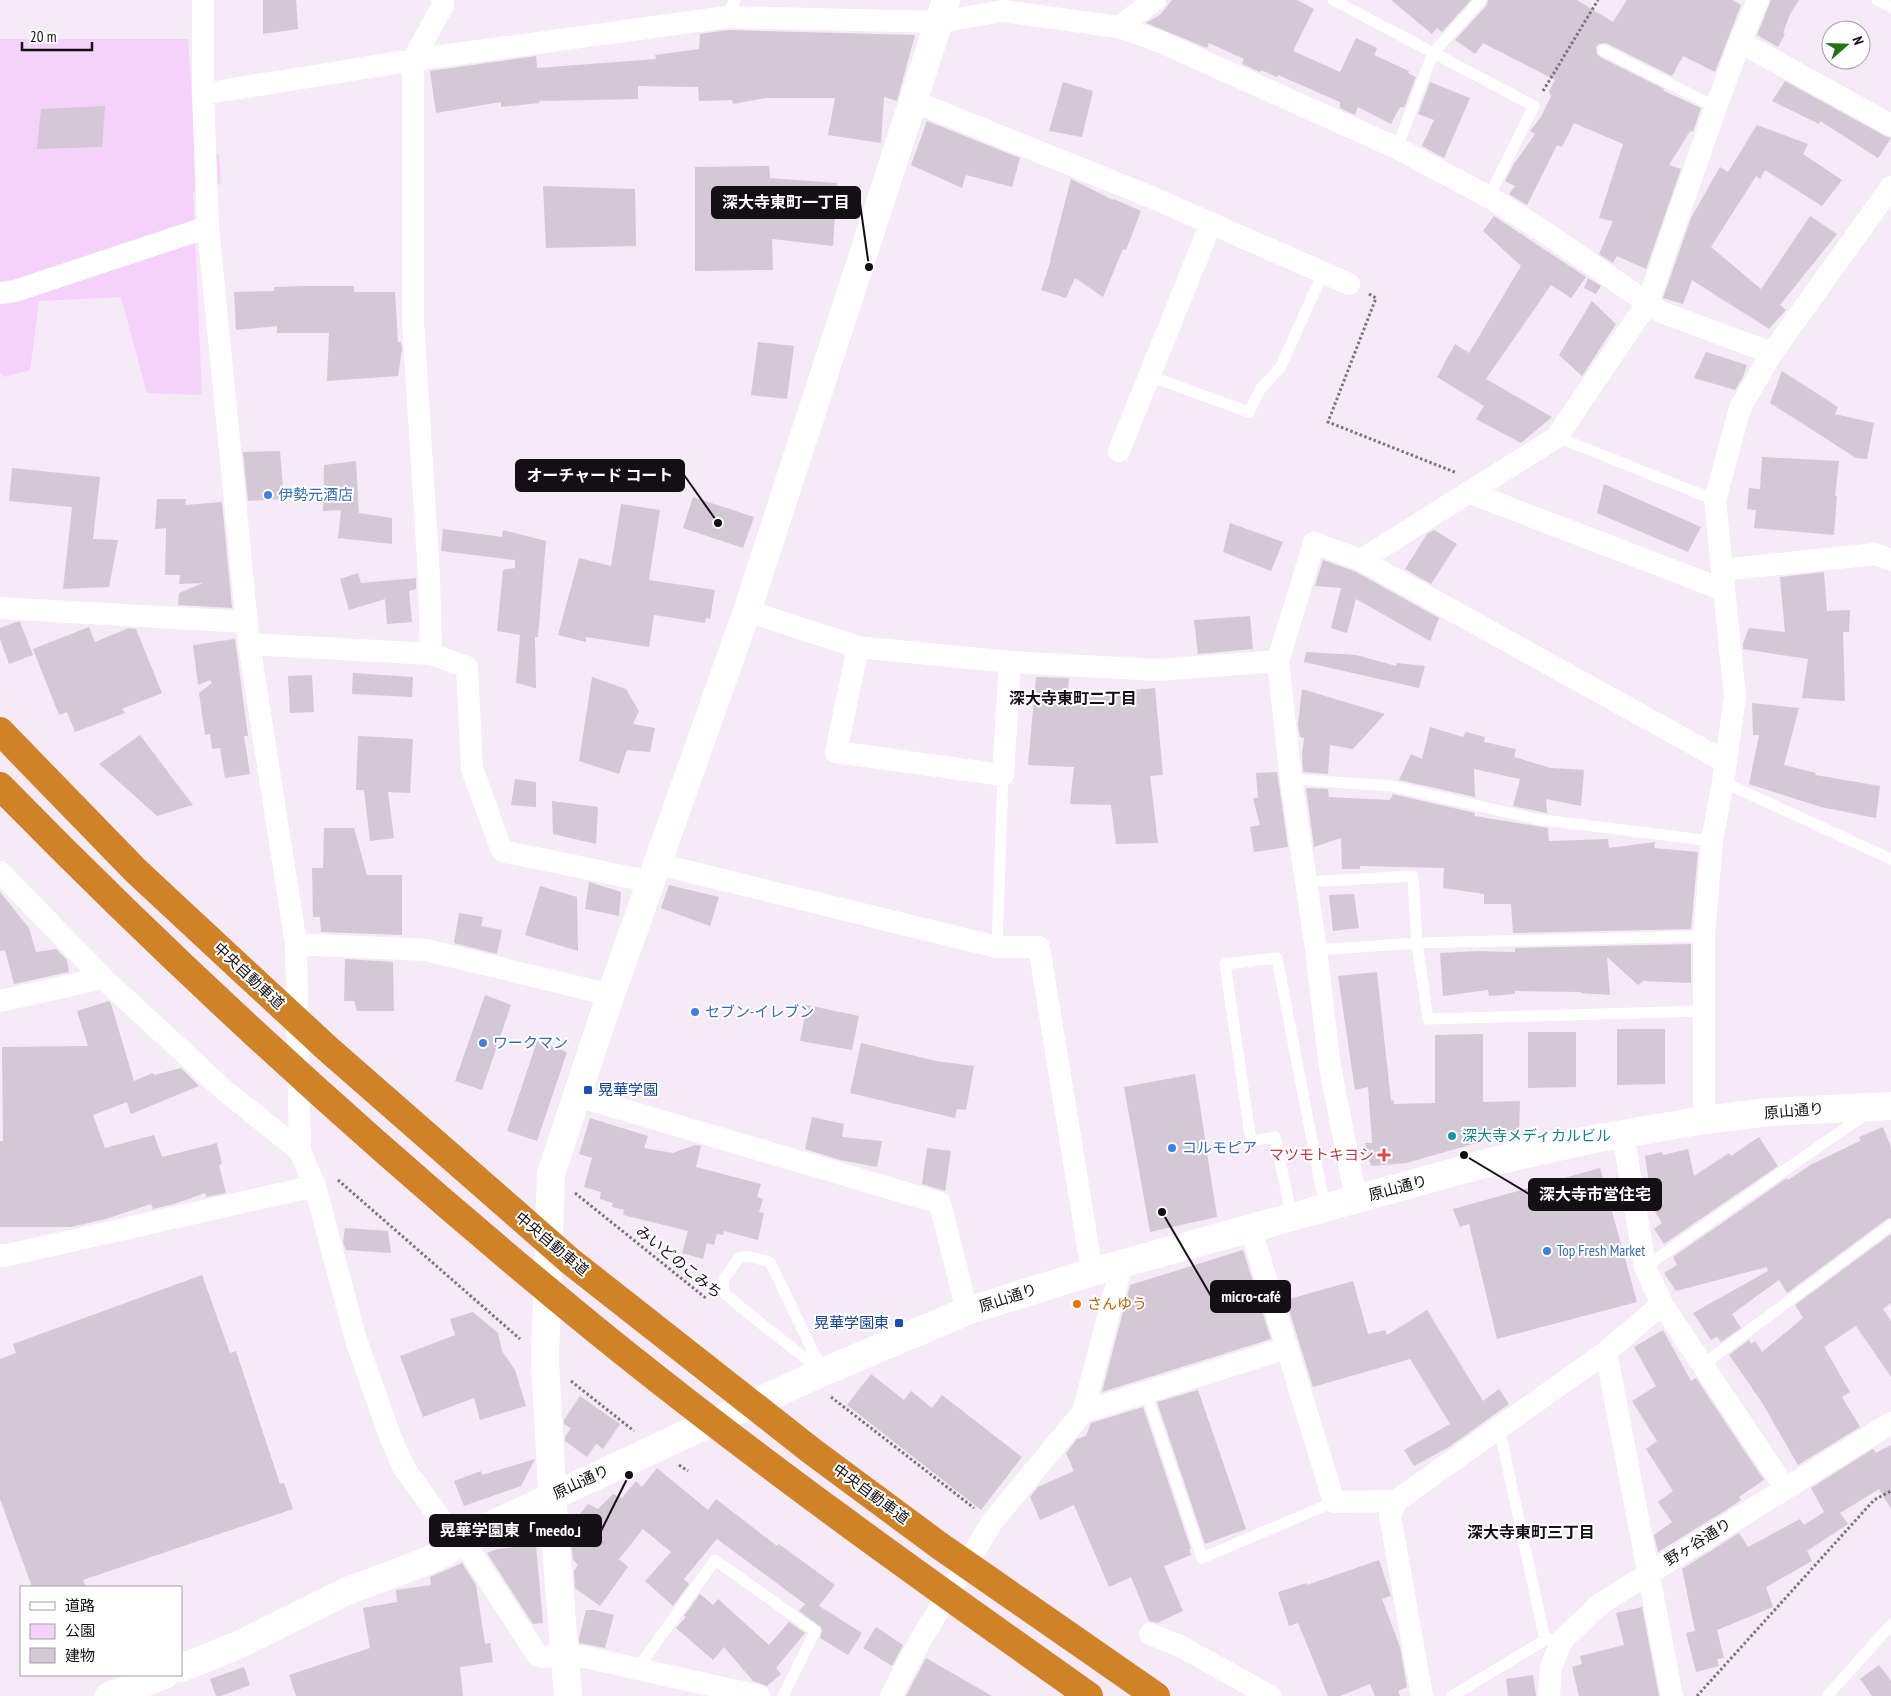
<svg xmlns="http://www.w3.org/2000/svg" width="1891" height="1696" font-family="'PT Sans Narrow','Noto Sans JP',sans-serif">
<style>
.green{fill:#f5d2fa}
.building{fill:#d4c7d6}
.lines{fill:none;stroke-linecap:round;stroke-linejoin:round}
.path{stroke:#7b727c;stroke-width:3;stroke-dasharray:2.5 2.5;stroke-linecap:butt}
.service{stroke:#fff;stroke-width:11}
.minor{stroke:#fff;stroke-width:22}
.tertiary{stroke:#fff;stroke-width:28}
.motorway{stroke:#d08326;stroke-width:28}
.shop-dot{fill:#3f7fe0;stroke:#fff;stroke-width:2}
.transit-dot{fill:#1a4fb4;stroke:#fff;stroke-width:2}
.culture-dot{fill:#0f9aa8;stroke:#fff;stroke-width:2}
.health-dot{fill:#e0444e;stroke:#fff;stroke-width:2}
.food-dot{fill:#e8710a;stroke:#fff;stroke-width:2}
.labels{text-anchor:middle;stroke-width:4;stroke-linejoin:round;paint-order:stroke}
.shop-label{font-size:15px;fill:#366cbe;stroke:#fff;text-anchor:start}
.street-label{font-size:15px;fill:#140f15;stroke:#fff}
.transit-label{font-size:15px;fill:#164399;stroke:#fff;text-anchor:start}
.culture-label{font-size:15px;fill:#0d838f;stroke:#fff;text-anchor:start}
.health-label{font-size:15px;fill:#be3a42;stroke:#fff;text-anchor:end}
.food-label{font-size:15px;fill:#c56008;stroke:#fff;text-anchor:start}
.neighbourhood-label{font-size:16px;font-weight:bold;fill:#140f15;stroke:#fff}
.leader{fill:none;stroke:#140f15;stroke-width:2}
.callout-dot{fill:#140f15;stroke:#fff;stroke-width:2}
.callout{fill:#140f15;stroke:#140f15;stroke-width:2}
.callout-label{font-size:16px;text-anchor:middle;font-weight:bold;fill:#fff}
</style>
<rect width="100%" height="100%" fill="#f6e9f8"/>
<path class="green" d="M0 39H188L195 145 219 154 221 184 193 192 202 395 147 393 121 297 39 301 30 370 4 377 0 372Z"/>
<path class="building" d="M263 0H296L298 29 263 34Z
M1172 0H1297L1314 9 1293 51 1340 72 1356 38 1377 48 1374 55 1409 71 1408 73 1416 77 1404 108 1400 107 1391 124 1358 107 1355 115 1340 108V102L1278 75 1277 77 1261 70 1260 72 1242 64 1244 59 1209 43 1207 48 1146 23 1160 15Z
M1391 0H1471L1442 32 1437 28 1432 34Z
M1488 0H1577L1613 22 1627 0H1733L1741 5 1715 72 1683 56 1672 76 1606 43 1599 44 1596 47 1597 54 1600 57 1664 89V91L1701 108 1693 132 1690 131 1669 165 1681 169 1646 269 1617 256 1613 263 1599 254 1613 221 1599 218 1623 144 1574 123 1562 147 1557 145 1527 205 1509 194 1515 186 1505 181 1514 164 1535 134 1530 131 1541 117 1551 96 1549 91 1555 80 1483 43 1475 54 1455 40 1487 5Z
M1771 0H1799L1790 14 1783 33 1785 34 1778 47 1757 35Z
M728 30 915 35 897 101 884 97 881 143 828 135 835 98H766L733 104 732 100 699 101 698 87 638 86V99L539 101 540 103 501 107V102L436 113 430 71 536 56 537 68 656 59 655 55 699 49 700 34Z
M1785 81 1885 136 1891 138 1878 158 1820 121 1819 124 1772 101Z
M1063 82 1093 91 1082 137 1049 131Z
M1430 82 1470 98 1444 158 1422 146 1434 120 1418 114Z
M105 106 102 147 37 149 41 109Z
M927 121 1020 158 1012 187 966 175 962 188 911 165Z
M1757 125 1808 144 1803 154 1842 180 1822 206 1765 170 1760 179 1756 176 1711 247 1761 289 1810 216 1837 234 1780 305 1786 310 1769 329 1692 280 1683 304 1663 298 1691 218 1720 167 1728 172Z
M769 166 770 178 837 183 833 246 772 239 773 270 695 271V167Z
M1071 179 1113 200 1114 199 1141 211 1126 250 1123 249 1103 297 1075 278 1066 298 1041 290 1051 260H1050Z
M543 186 635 189 636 246 546 248Z
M1494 216 1586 277 1571 298 1551 285 1486 379 1552 417 1521 443 1476 419 1484 406 1437 377 1455 344 1469 353 1521 266 1483 231Z
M1588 278 1601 286 1596 294 1584 288Z
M307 286H354V292H395L398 342H401L402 349 398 376 327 381 329 333H277V326L236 330 234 292 274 291V287Z
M1592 301 1616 324 1582 376 1559 355Z
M758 342 794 346 787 399 751 395Z
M1706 352 1747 365 1743 377 1735 390 1694 378Z
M1782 371 1838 407 1835 414 1874 423 1867 459 1856 458 1770 403Z
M280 451 284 499 248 501 243 452Z
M1762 457 1839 461 1835 496H1837L1834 535 1754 528 1756 510 1747 509 1749 488 1760 489Z
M356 461 359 513 392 518V544L338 538 341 510 323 511 324 465Z
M12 468 100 477 93 539 118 540 109 587 63 589 72 507 9 501Z
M1604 484 1701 527 1688 552 1597 513Z
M693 497 754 517 743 548 683 528Z
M157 499H186L185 505 222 502 232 608 178 605 179 593 203 583 179 584 180 575H165L166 528 155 529Z
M621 504 660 510 649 580 715 590 710 619 706 618 705 623 654 615 649 647 586 637V642L558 635 579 558 611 566Z
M1230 523 1283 542 1271 571 1223 552Z
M443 529 502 537 503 530 546 541 538 637H535L536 688 516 683 520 635 497 631 503 570 515 568V560L441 551Z
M1434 530 1457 544 1431 584 1405 569 1427 534Z
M1323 560 1356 572 1439 618 1430 641 1356 599 1347 633 1331 628 1341 588 1315 586Z
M1824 572 1827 611 1850 610 1849 632H1843L1845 701 1802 698 1808 659 1743 649V643L1749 628 1785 632 1780 577Z
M358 573 361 583 416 578V589L409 591 412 622 387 624 385 599 349 610 340 579Z
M1250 616 1253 649 1198 654 1194 620Z
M16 622H20L33 655 9 664 0 639V628Z
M89 627 95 642 129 628 136 629 162 693 122 709 125 713 75 732 67 712 59 715 33 649Z
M235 639 248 736H244L250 774 225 778 220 748 212 749 210 734 205 735 199 693 212 683 210 680 198 685 193 645Z
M1306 652 1356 655 1396 666 1397 663 1425 666 1419 688 1304 662Z
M353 673 413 677 412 697 352 694Z
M312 675 314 712 290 713 288 676Z
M592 677 626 689 639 711 633 724 655 728 650 752 627 750 619 774 579 761Z
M1036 677 1069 678 1068 692 1123 694 1122 691 1155 688 1163 775 1150 776 1158 843 1116 844 1111 805 1070 804 1074 767 1028 765Z
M1302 689 1385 714 1353 749 1330 745 1328 774 1303 772 1302 754 1304 738 1300 737 1298 724Z
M1752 703 1799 708 1784 765 1816 773 1815 775 1880 786 1876 818 1821 807 1749 784 1759 735H1753Z
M1430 727 1463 737 1466 732 1485 737 1484 742 1516 749 1514 757 1551 768 1584 770 1581 806 1546 799 1547 813 1513 806 1520 779 1474 769 1475 797 1399 780 1411 754 1422 759Z
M140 735 183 792 193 805 157 816 99 764Z
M358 736 413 739 410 793 388 792 394 838 370 841 364 790H356Z
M1277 772 1288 847 1254 852 1250 827 1260 825 1253 798H1258L1256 773Z
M515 779 536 782V807L511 805Z
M1306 788 1328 789 1329 797 1390 800 1393 794 1475 813V816L1548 828 1549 841 1608 839 1609 848 1655 842 1654 848 1698 852 1691 929 1513 933 1511 904H1484V894L1443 888 1444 868 1360 866V869H1342L1341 838 1314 847Z
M552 801 598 807 596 844 553 834Z
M324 828H354L367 875H402V935L321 932 320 917H313L312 868H323Z
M589 882 621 892 619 916 585 909Z
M669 885 719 897 710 926 661 908Z
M540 886 577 897 578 951 525 935Z
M0 892 29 928 36 952 56 949 67 960 69 972 14 984 5 950 0 951Z
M1354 894 1359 928 1333 931 1329 895Z
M459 913 483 917 481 926 502 930 497 954 454 943Z
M1691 944V983L1643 981 1638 985 1607 957 1610 995 1581 993V992L1515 991V994L1489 996 1488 990 1443 996 1440 953 1479 951 1515 952V948Z
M345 959 393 962 394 1011H357L354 1001H344Z
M1377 972 1391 1101 1394 1100V1104L1435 1103V1035L1483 1034V1102L1520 1101 1519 1131 1406 1163 1371 1166 1365 1143H1372L1368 1087 1355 1090 1338 976Z
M485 995 511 1005 482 1090 455 1081Z
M109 1001 111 1004 134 1081 153 1073 154 1075 181 1068 199 1086 131 1114 127 1102 93 1115 105 1148 154 1135 162 1157 217 1143 222 1164 219 1165 226 1193 206 1197 205 1193 174 1204 153 1209 151 1204 106 1219 71 1227H0V1141H3L2 1047 88 1046 77 1011Z
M807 1005 859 1016 852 1050 800 1041Z
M1617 1029H1665V1084L1617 1085Z
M1528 1032H1576V1087L1528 1088Z
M537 1041 567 1052 537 1141 507 1131Z
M861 1043 936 1061 974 1066 966 1110 957 1109 955 1118 850 1093Z
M1195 1074 1217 1217 1150 1232 1124 1087Z
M812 1117 844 1124 842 1137 882 1141 877 1167 840 1160 805 1149Z
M590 1118 648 1136 644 1148 673 1153 695 1145 701 1146 696 1167 761 1184 757 1197 763 1199 759 1212 764 1213 758 1240 724 1231 723 1235 717 1234 714 1245 707 1243 703 1259 682 1253 688 1231 623 1215 624 1210 612 1207 613 1203 600 1199 601 1192 584 1187 592 1158 579 1154Z
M1883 1127 1891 1147V1218L1887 1219 1787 1293 1779 1280 1732 1314 1741 1328 1721 1342 1717 1337 1711 1340 1693 1313 1768 1271 1767 1267 1676 1291 1664 1273 1677 1265 1673 1257 1787 1178 1788 1180 1812 1164 1860 1141 1859 1137Z
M1759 1137 1778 1166 1664 1244 1654 1229 1662 1223 1650 1203 1652 1202 1645 1156 1662 1152 1663 1155 1688 1149 1694 1176 1729 1153 1731 1156Z
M927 1148 951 1151 945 1191 922 1184Z
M1600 1168 1637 1302 1497 1339 1469 1224 1460 1227 1453 1209Z
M345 1228 388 1231 391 1253 346 1250 343 1242Z
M1891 1234V1303L1883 1309 1891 1321V1377L1856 1326 1824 1347 1850 1392 1842 1397 1860 1427 1798 1465 1761 1401 1729 1355 1749 1340 1751 1344 1755 1341 1762 1352 1803 1318 1795 1305Z
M1243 1250 1271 1339 1102 1392 1130 1285Z
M202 1275 230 1353 236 1351 280 1484 284 1483 293 1509 83 1580 86 1587H32L0 1499V1359L16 1353 13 1344Z
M1353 1281 1368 1334 1385 1330 1387 1335 1427 1310 1483 1401 1499 1389 1509 1404 1449 1447 1414 1466 1404 1450 1450 1424 1410 1359 1313 1387 1286 1300Z
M473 1312 498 1333 502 1351 515 1370 526 1406 480 1420 474 1398 423 1417 400 1356 455 1335 450 1319Z
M1663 1330 1691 1381 1696 1378 1764 1480 1739 1497 1741 1500 1726 1510 1658 1552 1654 1535 1672 1522 1658 1502 1673 1491 1646 1449 1657 1441 1632 1401 1656 1386 1634 1347Z
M871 1374 904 1400 911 1391 932 1408 942 1395 1022 1457 981 1510 847 1405Z
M1198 1390 1246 1529 1205 1544 1157 1402Z
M580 1396 620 1424 603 1449 596 1444 587 1457 565 1441V1437L571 1428 564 1424V1420Z
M1143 1407 1191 1549H1189L1191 1555 1164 1566 1183 1611 1157 1623 1149 1621 1131 1577 1109 1587 1074 1505 1040 1520 1030 1497 1038 1487 1074 1471 1066 1453 1077 1439 1086 1436 1091 1423Z
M1891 1445V1509L1879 1489 1840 1513 1848 1524 1807 1551 1812 1561 1766 1587 1773 1607 1717 1630 1724 1658 1717 1659 1719 1666 1696 1672 1686 1633 1695 1631 1682 1569 1739 1533 1748 1547 1800 1519 1804 1525 1824 1512 1811 1488 1873 1449 1876 1453Z
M535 1459 521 1486 464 1506 454 1481 481 1471 482 1475Z
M657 1468 708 1510 716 1499 777 1546 779 1544 835 1585 819 1606 862 1633 848 1655 820 1638 822 1631 821 1627 799 1611 805 1604 717 1539 684 1579 689 1584 673 1606 645 1581 671 1552 643 1529 619 1559 628 1567 600 1606 575 1588 574 1571 578 1565 573 1559 571 1542 577 1535 570 1529V1526L588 1504 598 1509 613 1494 622 1498 636 1481 642 1487Z
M536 1545 543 1623 533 1624 487 1553 497 1549Z
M1379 1560 1391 1596 1382 1599 1400 1647 1407 1687 1398 1691 1400 1696H1375L1370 1684 1340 1696H1328L1298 1623 1289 1626 1278 1592 1307 1583V1585Z
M462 1563 476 1585 485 1644 490 1643 493 1662 460 1667 463 1696H296L289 1675 370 1648 363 1608 397 1602 396 1590 431 1585 430 1577Z
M700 1594 713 1605 718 1599 769 1645 789 1622 805 1633 776 1668 781 1674 767 1686 753 1681 724 1647 713 1660 676 1628 686 1617 684 1616Z
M1642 1607 1659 1696H1579L1572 1667 1582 1664 1580 1656 1624 1645 1616 1613Z
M586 1610H594L614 1615 605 1648 579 1643V1638Z
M876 1627 903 1645 892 1666 863 1648Z
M926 1658 992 1696H906Z
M1879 1665 1891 1681V1696H1872L1860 1679Z
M244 1667 250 1685 221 1696H216L210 1679Z
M1533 1675 1536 1696H1508L1506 1679Z"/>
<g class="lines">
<path class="path" d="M1543 91 1598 0
M1369 294 1376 298 1328 422 1457 473
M338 1180 520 1339
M575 1193 707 1299
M571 1381 634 1431
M831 1397 974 1508
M679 1465 688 1471
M1697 1696 1874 1500 1891 1491"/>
<path class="service" d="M1333 0 1534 106 1489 197
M1877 0 1891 7
M727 17 735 0
M1603 50 1716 107
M1397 148 1433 53 1481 0
M1149 376 1249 412 1261 388 1280 368 1323 273
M1557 437 1715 500
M1291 779 1391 786 1536 819 1712 841
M1723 782 1891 859
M1306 882 1413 876 1417 943 1428 1019 1704 1011
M997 947 1003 775
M1316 950 1417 943 1704 936
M1292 1218 1275 1137 1251 1141 1225 964 1277 958 1325 1208
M747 1256 770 1262 823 1372 749 1314 724 1293 723 1280 739 1258Z
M1645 1267 1866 1114
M1704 1364 1891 1225
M1146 1393 1202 1558 1334 1502
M1499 1427 1545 1640
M638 1668 715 1560 815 1631 783 1696
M1452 1696 1545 1640 1551 1639
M1827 1696 1891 1625"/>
<path class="minor" d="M203 0V94L208 227 249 644 296 944 300 1151 315 1186 356 1340 390 1436 404 1468 443 1522 472 1554 537 1655 543 1657 564 1655 585 1657 759 1696
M1119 27 1155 0
M1740 42 1891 125
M203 94 413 60 727 17 939 22 1002 11 1119 27 1161 42 1397 148 1489 197 1540 229 1661 312 1772 353
M913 101 1151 197 1349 284
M0 293 15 291 208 227
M1119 451 1211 223
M1468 492 1724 590
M1361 560 1557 437 1648 302 1716 107 1740 42 1758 0
M1722 570 1875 554 1891 560
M0 608 247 622
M747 611 858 647 1010 662 1157 670 1278 661
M249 644 431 654 467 667 472 769 502 851 652 882
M858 647 836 752 1003 775 1010 662
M431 654 429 577 413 322V60L443 5 442 0
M658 864 997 947H1039L1092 1272
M0 872 103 978 223 1089 300 1151
M296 944 426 950 611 995
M0 1001 103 978
M577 1096 940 1203 967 1311
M1704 1120V936L1712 841 1723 782 1735 697 1715 500 1740 408 1772 353 1891 187
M1623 1133 1645 1267 1662 1304 1785 1488
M1356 1199 1330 1067 1316 950 1291 779 1278 661 1314 543 1361 560 1726 762
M1251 1230 1334 1502 1396 1501 1606 1352 1662 1304
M0 1255 4 1256 315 1186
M1606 1352 1672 1696
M1083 1412 1287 1348
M1396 1501 1390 1516 1422 1696
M1150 1634 1180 1646 1270 1696
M891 1696 920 1641 992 1522 1083 1412 1122 1264
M1549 1696 1551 1667 1563 1639 1600 1604 1891 1423"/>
<path class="tertiary" d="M181 1668 236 1646 347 1591 422 1563 444 1553 476 1532 669 1442 823 1372 967 1311 1092 1272 1491 1162 1593 1139 1704 1120 1769 1112 1891 1106
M109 1696 165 1675
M568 1696 554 1523 545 1360 551 1174 606 1008 747 611 946 0"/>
<path class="motorway" d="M0 731 136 871 250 977 329 1050 570 1261 813 1452 940 1546 1156 1696
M0 786C188 978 388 1160 596 1330 755 1459 922 1578 1089 1696"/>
</g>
<g class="shop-dot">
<circle cx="268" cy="495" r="5"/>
<circle cx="695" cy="1012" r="5"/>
<circle cx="483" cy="1043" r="5"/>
<circle cx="1172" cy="1148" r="5"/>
<circle cx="1547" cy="1251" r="5"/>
</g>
<g class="transit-dot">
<rect x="583" y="1085" width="10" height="10" rx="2.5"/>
<rect x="894" y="1318" width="10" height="10" rx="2.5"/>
</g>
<circle class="culture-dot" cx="1452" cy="1136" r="5"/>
<path class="health-dot" d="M1381.5 1147.5h5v5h5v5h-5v5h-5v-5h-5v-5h5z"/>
<circle class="food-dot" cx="1077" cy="1304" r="5"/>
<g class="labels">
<g class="shop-label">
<text x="278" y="500">伊勢元酒店</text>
<text x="705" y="1017">セブン-イレブン</text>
<text x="493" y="1048">ワークマン</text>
<text x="1182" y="1153">コルモピア</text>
<text x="1557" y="1256">Top Fresh Market</text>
</g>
<g class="street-label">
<text transform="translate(249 976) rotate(43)" y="5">中央自動車道</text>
<text transform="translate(1794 1111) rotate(-5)" y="5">原山通り</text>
<text transform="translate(1398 1188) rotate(-15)" y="5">原山通り</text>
<text transform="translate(552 1244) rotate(40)" y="5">中央自動車道</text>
<text transform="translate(679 1262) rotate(39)" y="5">みいどのこみち</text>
<text transform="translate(1008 1298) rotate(-18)" y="5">原山通り</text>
<text transform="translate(581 1482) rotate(-25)" y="5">原山通り</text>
<text transform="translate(871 1494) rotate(36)" y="5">中央自動車道</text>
<text transform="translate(1698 1542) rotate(-32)" y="5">野ヶ谷通り</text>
</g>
<g class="transit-label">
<text x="598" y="1095">晃華学園</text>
<text x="889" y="1328" text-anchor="end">晃華学園東</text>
</g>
<g class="culture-label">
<text x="1462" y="1141">深大寺メディカルビル</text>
</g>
<g class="health-label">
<text x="1374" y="1160">マツモトキヨシ</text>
</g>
<g class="food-label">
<text x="1087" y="1309">さんゆう</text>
</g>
<g class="neighbourhood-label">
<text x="1073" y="704">深大寺東町二丁目</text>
<text x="1531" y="1538">深大寺東町三丁目</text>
</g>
</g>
<path class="leader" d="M869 267L860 203M718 523L684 475M1464 1155L1529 1194M1162 1212L1211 1296M629 1475L601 1531"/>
<g class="callout-dot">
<circle cx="869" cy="267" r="5"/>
<circle cx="718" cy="523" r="5"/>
<circle cx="1464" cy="1155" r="5"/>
<circle cx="1162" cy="1212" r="5"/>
<circle cx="629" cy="1475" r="5"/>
</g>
<g class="callout">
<rect x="712" y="187" width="148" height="31" rx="5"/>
<rect x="516" y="460" width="168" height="31" rx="5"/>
<rect x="1529" y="1179" width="132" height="31" rx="5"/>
<rect x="1211" y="1281" width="79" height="31" rx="5"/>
<rect x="430" y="1515" width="171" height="31" rx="5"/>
</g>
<g class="callout-label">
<text x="786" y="208">深大寺東町一丁目</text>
<text x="600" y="481">オーチャード コート</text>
<text x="1595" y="1200">深大寺市営住宅</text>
<text x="1251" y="1302">micro-café</text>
<text x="515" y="1536">晃華学園東「meedo」</text>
</g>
<rect x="20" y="1586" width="162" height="90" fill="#ffffff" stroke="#a19fa1"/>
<rect x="30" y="1602" width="25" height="8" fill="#ffffff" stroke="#a19fa1"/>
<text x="65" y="1611" font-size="15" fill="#140f15">道路</text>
<rect x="30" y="1624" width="25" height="15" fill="#f5d2fa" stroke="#a19fa1"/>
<text x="65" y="1636" font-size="15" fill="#140f15">公園</text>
<rect x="30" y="1648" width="25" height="15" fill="#d4c7d6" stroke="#a19fa1"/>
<text x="65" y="1661" font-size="15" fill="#140f15">建物</text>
<g transform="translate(1846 45) rotate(70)"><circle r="24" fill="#ffffff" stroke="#a19fa1"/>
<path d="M0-4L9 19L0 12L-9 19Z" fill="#257218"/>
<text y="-8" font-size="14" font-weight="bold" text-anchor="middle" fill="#140f15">N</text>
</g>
<path d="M22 42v8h70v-8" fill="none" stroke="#140f15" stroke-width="2.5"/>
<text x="30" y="42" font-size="15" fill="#140f15" stroke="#ffffff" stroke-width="4" paint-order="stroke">20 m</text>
</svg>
